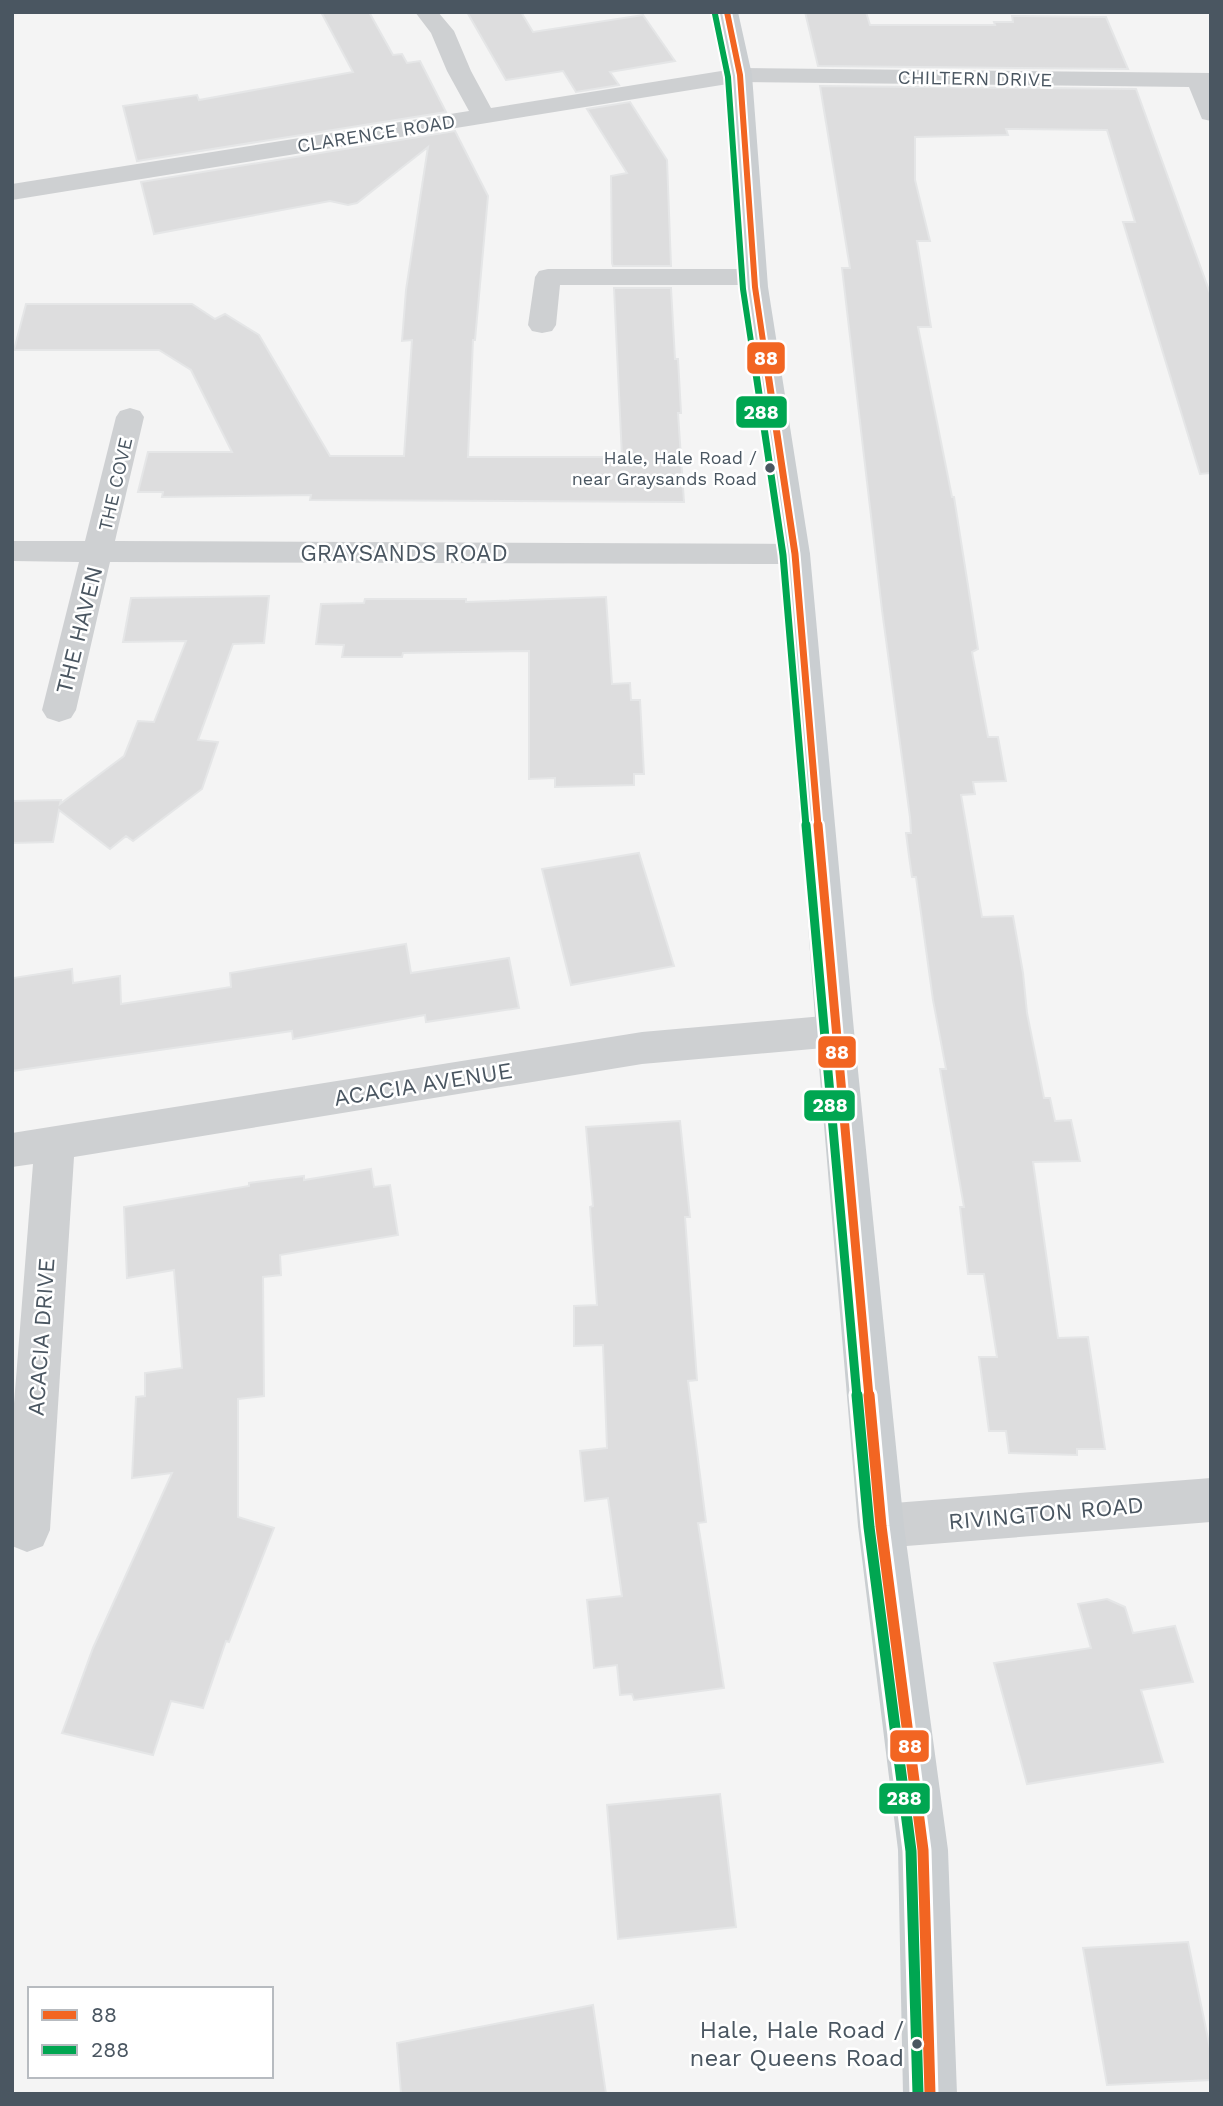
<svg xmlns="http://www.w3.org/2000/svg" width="1223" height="2106" font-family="'Work Sans',sans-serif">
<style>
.building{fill:#ddddde;stroke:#e5e6e7;stroke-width:2}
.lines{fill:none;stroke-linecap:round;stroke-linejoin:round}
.minor{fill:#ced0d2;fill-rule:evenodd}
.major{fill:#caced1;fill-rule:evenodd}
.bus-1-far3-casing{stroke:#fff;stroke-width:10}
.bus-1-far2-casing{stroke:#fff;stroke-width:11}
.bus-1-far1-casing{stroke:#fff;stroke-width:14}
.bus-1-casing{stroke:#fff;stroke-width:17}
.bus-2-far3-casing{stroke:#fff;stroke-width:10}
.bus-2-far2-casing{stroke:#fff;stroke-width:11}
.bus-2-far1-casing{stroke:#fff;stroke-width:14}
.bus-2-casing{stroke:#fff;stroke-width:17}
.bus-1-far3{stroke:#f26522;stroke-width:6}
.bus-1-far2{stroke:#f26522;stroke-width:7}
.bus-1-far1{stroke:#f26522;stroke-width:9}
.bus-1{stroke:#f26522;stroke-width:11}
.bus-2-far3{stroke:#00a651;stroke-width:6}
.bus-2-far2{stroke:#00a651;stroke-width:7}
.bus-2-far1{stroke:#00a651;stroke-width:9}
.bus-2{stroke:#00a651;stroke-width:11}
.bus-dot{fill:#4a5661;stroke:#fff;stroke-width:2.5}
.labels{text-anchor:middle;stroke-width:5;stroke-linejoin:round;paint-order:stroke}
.far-bus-label{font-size:18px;fill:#4a5661;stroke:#fff;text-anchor:end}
.far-street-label{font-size:19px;fill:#4a5661;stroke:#fff}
.street-label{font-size:23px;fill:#4a5661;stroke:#fff}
.near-bus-label{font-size:24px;fill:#4a5661;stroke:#fff;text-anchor:end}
.line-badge{stroke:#fff;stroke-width:2.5}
.badge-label{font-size:19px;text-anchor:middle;font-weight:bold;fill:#fff}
</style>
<rect width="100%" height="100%" fill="#f4f4f4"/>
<path class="building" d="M321 12H369L393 55 402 54 407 63 420 61 446 112 137 161 123 106 197 95 199 100 353 72Z
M467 12H521L533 32 643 15 675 61 610 72 619 85 576 92 563 71 506 80Z
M805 12H866L870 25H995L994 22H1013L1012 16 1106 17 1128 69 818 66Z
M820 86 1136 89 1211 296V473L1200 474 1123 222H1135L1107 130 1006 129 1008 135 915 137V180L930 241H917L931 327H918L952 497H954L978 649 972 652 988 737H998L1006 781 973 782 975 794 961 795 982 917 1013 916 1023 973 1027 1013 1044 1098H1050L1055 1121 1071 1120 1080 1161 1033 1162 1058 1338 1088 1337 1105 1449H1077V1455L1009 1453 1006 1431H989L979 1357H997L984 1274H968L960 1207H964L940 1069H946L933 1000 916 877H912L909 856 906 833H911L910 817 882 610 842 268H850Z
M630 102 667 160 671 266H613L612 263 611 176 627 173 587 109Z
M455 131 488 196 475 340H473L468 457H622L614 288H671L675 359H678L681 413H678L684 502 310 500 311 495 162 497 163 492H138L148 452H232L191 370 159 350H14L26 304H192L215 319 225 314 259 335 330 456H404L412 340 402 341 406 290 428 147 357 203 348 205 330 201 154 234 141 182Z
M269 596 264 643 233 644 198 740 218 742 202 789 133 841 126 836 110 849 59 810 53 842 12 843V801L61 800 60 804 124 756 138 721 154 722 186 641 123 642 131 598Z
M606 597 612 684 630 683 631 700H640L644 774H634V785L555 787V778L529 779V651L403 653 402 657H342L344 645 316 644 321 604 364 603 365 599H466V602Z
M639 853 674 966 571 985 542 869Z
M406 944 411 973 509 958 519 1008 426 1022 425 1015 293 1039 292 1031 12 1071 13 978 72 969 73 983 120 976 121 1004 231 987 230 973Z
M680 1121 690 1217H685L697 1380 688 1381 706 1522 698 1523 724 1688 634 1700 632 1694 620 1695 617 1665 594 1668 587 1600 622 1596 608 1498 585 1501 580 1451 607 1448 603 1345 574 1346V1306L597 1305 590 1207 593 1206 586 1127Z
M371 1169 374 1187 390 1185 398 1235 280 1255 281 1275 263 1277 264 1396 238 1399V1517L274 1528 229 1642 226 1641 203 1708 171 1701 153 1755 62 1733 93 1648 172 1473 132 1478 136 1397 145 1396V1373L182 1368 174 1270 127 1278 124 1207 249 1186V1183L304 1176V1180Z
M1107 1599 1125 1607 1133 1633 1175 1626 1193 1682 1141 1690 1163 1762 1027 1784 994 1663 1091 1648 1078 1604Z
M720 1794 736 1927 618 1939 607 1805Z
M1188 1942 1211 2053V2080L1107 2085 1083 1948Z
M593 2005 606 2094H401L397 2043Z"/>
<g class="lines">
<path class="minor" d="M415 12H438L454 31 471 71 491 108 740 68 1211 73V121L1202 119 1189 87 740 82 12 200V184L469 111 447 71 431 33Z
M548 269H754L763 271 767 277 763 283 754 285H560L556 325 552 331 542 333 532 331 528 325 535 277 539 271Z
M130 408 140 411 144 417 115 541 795 544 806 547 810 554 806 561 795 564 110 562 76 710 71 718 59 722 47 718 42 710 79 562 12 561V541H85L116 417 120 411Z
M835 1015 848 1020 854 1031 848 1042 835 1047 642 1064 74 1157 50 1530 43 1546 27 1552 12 1546V1429L33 1164 12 1167V1133L642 1032Z
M1211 1478V1522L881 1548 865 1542 858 1526 865 1510 881 1504Z"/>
<path class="major" d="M716 12H738L752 75 768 287 810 554 854 1031 904 1526 948 1850 957 2094H903L898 1850 858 1526 816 1031 780 554 742 287 728 75Z"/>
<defs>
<path id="bus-1-far3" d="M727 12 740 75 755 287 767 368"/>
<path id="bus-1-far2" d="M767 367 795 554 818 826"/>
<path id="bus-1-far1" d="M818 825 869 1397"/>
<path id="bus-1" d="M869 1395 881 1526 923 1850 930 2094"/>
<path id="bus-2-far3" d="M715 14 728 77 743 289 755 368"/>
<path id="bus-2-far2" d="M755 367 783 555 806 826"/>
<path id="bus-2-far1" d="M806 825 857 1397"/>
<path id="bus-2" d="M857 1395 869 1527 911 1851 918 2094"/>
</defs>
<use href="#bus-1-far3" class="bus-1-far3-casing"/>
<use href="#bus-1-far2" class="bus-1-far2-casing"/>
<use href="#bus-1-far1" class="bus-1-far1-casing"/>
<use href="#bus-1" class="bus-1-casing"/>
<use href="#bus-2-far3" class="bus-2-far3-casing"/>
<use href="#bus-2-far2" class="bus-2-far2-casing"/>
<use href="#bus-2-far1" class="bus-2-far1-casing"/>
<use href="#bus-2" class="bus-2-casing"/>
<use href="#bus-1-far3" class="bus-1-far3"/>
<use href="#bus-1-far2" class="bus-1-far2"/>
<use href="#bus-1-far1" class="bus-1-far1"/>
<use href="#bus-1" class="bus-1"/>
<use href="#bus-2-far3" class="bus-2-far3"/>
<use href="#bus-2-far2" class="bus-2-far2"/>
<use href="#bus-2-far1" class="bus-2-far1"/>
<use href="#bus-2" class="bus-2"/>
</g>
<g class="bus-dot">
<circle cx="770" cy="468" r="6"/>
<circle cx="917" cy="2044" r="6"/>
</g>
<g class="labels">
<g class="far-bus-label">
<text x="757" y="464">Hale, Hale Road /<tspan x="757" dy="21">near Graysands Road</tspan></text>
</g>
<g class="far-street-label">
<text transform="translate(975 78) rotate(1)" y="7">CHILTERN DRIVE</text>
<text transform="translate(376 133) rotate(-9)" y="7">CLARENCE ROAD</text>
<text transform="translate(115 484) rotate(-77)" y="7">THE COVE</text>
</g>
<g class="street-label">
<text x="404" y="561">GRAYSANDS ROAD</text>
<text transform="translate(79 630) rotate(-76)" y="8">THE HAVEN</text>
<text transform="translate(423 1084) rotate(-9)" y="8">ACACIA AVENUE</text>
<text transform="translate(41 1337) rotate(-86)" y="8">ACACIA DRIVE</text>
<text transform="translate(1046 1513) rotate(-5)" y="8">RIVINGTON ROAD</text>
</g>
<g class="near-bus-label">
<text x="904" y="2038">Hale, Hale Road /<tspan x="904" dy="28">near Queens Road</tspan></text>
</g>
</g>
<g class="line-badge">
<rect x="746" y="341" width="40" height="34" rx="7" fill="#f26522"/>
<rect x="735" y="395" width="53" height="34" rx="7" fill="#00a651"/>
<rect x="817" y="1035" width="40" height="34" rx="7" fill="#f26522"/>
<rect x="803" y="1089" width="53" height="33" rx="7" fill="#00a651"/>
<rect x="889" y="1729" width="41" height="34" rx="7" fill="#f26522"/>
<rect x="878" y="1782" width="53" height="33" rx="7" fill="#00a651"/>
</g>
<g class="badge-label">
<text x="766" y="365">88</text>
<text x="761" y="419">288</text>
<text x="837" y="1059">88</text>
<text x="830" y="1112">288</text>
<text x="910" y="1753">88</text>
<text x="904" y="1805">288</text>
</g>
<rect width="1223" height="2106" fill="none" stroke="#4a5661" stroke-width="28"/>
<rect x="28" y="1987" width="245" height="91" fill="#ffffff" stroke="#b7bbc0" stroke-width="2"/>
<rect x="42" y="2010" width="35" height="10" fill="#f26522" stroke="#b7bbc0" stroke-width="2"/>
<text x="91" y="2022" font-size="21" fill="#4a5661">88</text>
<rect x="42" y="2045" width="35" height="10" fill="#00a651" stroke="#b7bbc0" stroke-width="2"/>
<text x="91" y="2057" font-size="21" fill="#4a5661">288</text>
</svg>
